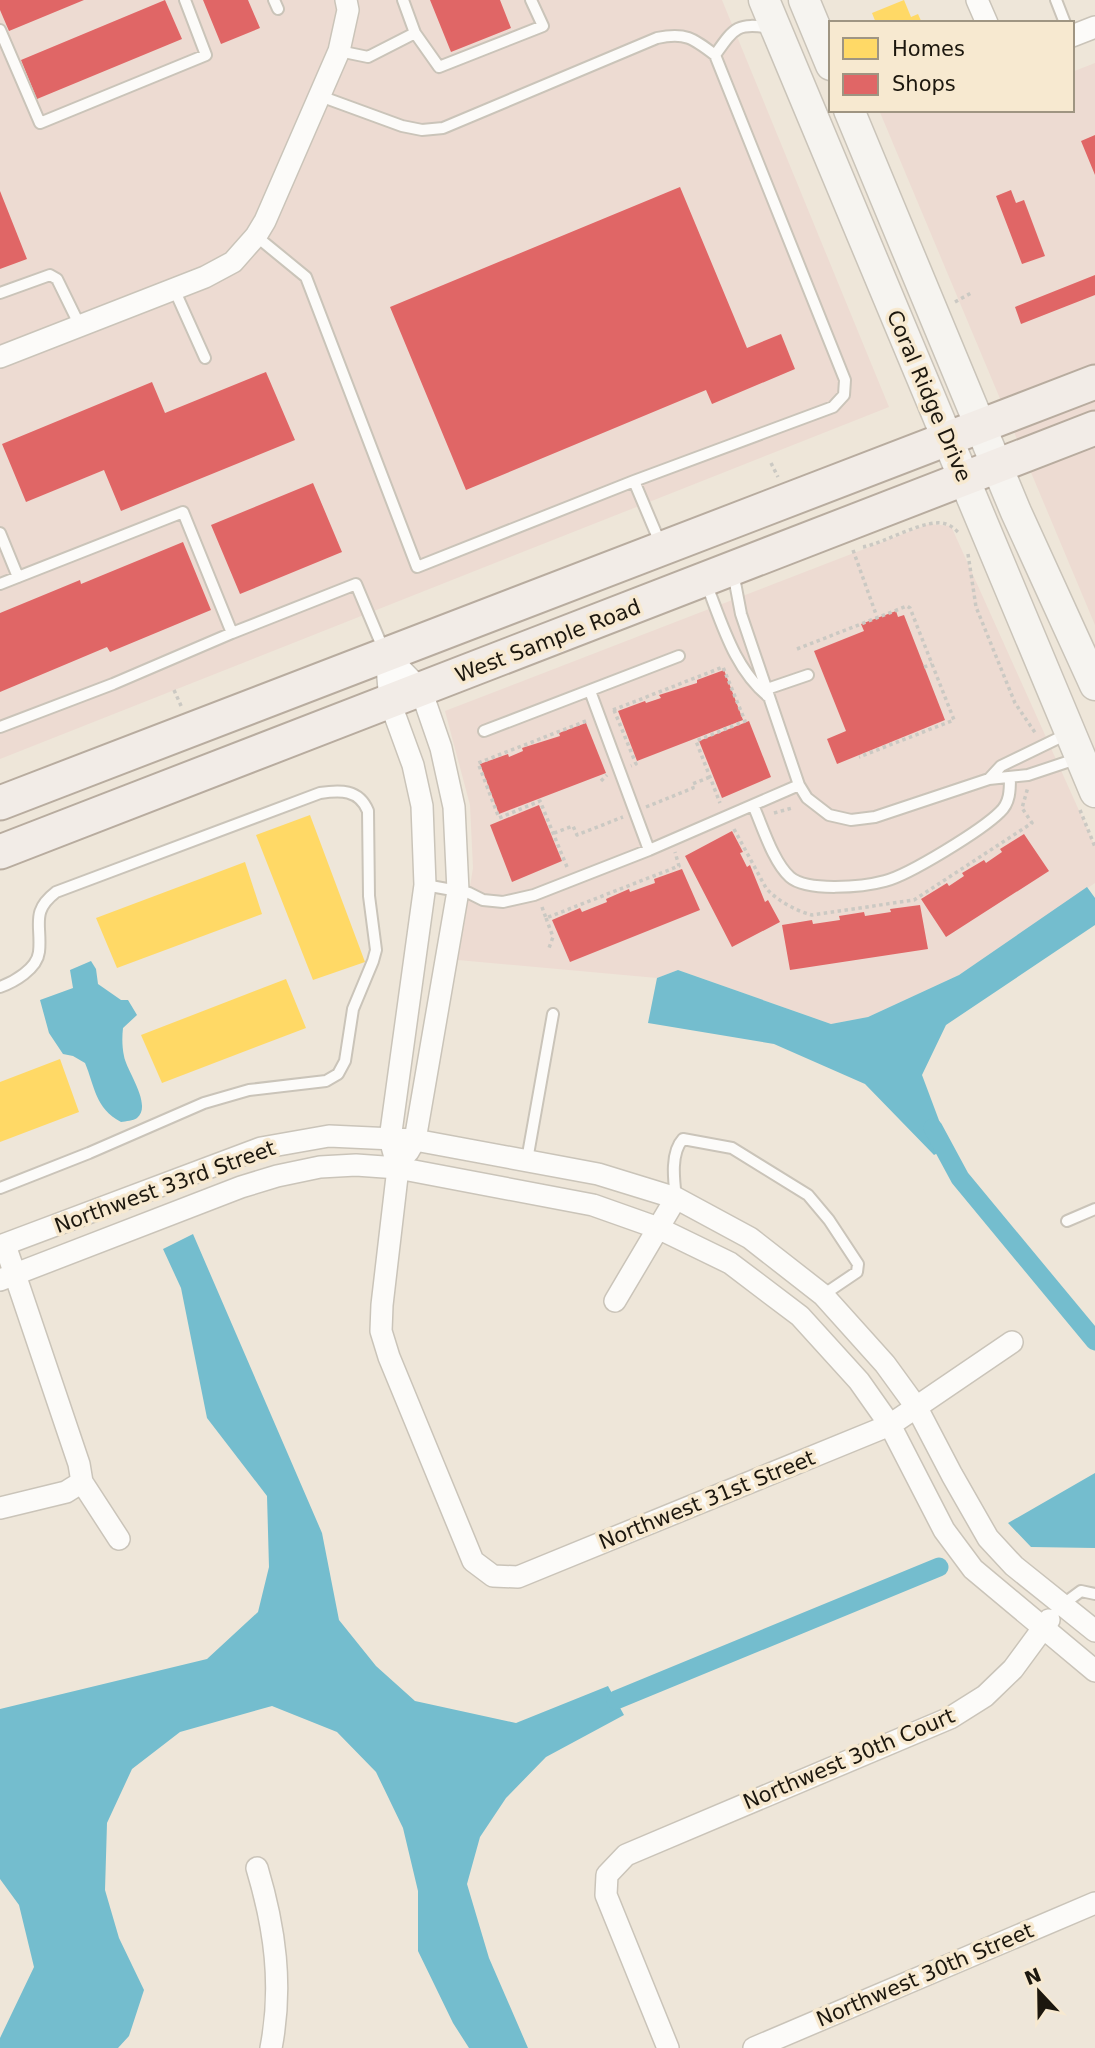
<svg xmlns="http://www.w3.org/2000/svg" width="1095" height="2048" font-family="'DejaVu Sans',sans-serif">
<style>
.commercial{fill:#eddbd2}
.water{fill:#74bdce}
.homes{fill:#ffd966}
.shops{fill:#e06666}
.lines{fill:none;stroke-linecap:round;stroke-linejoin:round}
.canal{stroke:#74bdce;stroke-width:19}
.lane-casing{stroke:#cac4b9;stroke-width:14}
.street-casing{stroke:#cac4b9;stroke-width:24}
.secondary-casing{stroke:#cac4b9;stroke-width:33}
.primary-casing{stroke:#b8ac9f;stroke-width:37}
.path{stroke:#cbc9c3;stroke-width:3.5;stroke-dasharray:3.5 3.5;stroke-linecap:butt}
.lane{stroke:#fcfbf9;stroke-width:10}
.street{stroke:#fcfbf9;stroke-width:21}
.secondary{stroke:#f6f4f0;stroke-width:30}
.primary{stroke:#f2ece7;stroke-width:33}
.labels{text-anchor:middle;stroke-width:7;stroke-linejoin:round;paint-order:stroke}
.street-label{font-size:21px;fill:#1c170e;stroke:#f7e9d0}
</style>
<rect width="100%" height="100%" fill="#eee6d9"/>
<path class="commercial" d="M0 0H722L889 407 0 759Z
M1095 63V625L879 110H1072V72Z
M929 524 951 526 1095 846V883L959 975 868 1017 831 1024 678 970 657 978 458 960 473 868 470 805 445 711Z"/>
<path class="water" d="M1087 887 1095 898V925L946 1025 922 1075 949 1147 934 1155 865 1084 774 1044 648 1023 657 978 678 970 831 1024 868 1017 959 975Z
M91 961 96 969 98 984 121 1000H128L137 1015 123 1028C122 1037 122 1047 124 1056 126 1070 153 1105 137 1118 133 1121 126 1121 121 1122 95 1108 95 1087 85 1063L73 1056 63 1054 49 1033 40 1000 73 988 70 970Z
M193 1234 322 1533 339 1620 376 1666 415 1701 516 1723 608 1686 624 1715 546 1757 506 1798 480 1837 467 1884 489 1958 528 2048H469L453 2023 418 1951V1891L403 1828 376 1772 337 1732 272 1706 180 1732 132 1769 107 1823 105 1890 119 1938 144 1990 129 2036 118 2048H0V2038L34 1967 19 1905 0 1879V1709L207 1659 258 1612 269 1567 267 1496 207 1418 181 1288 163 1249Z
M1095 1473V1548L1031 1547 1008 1523Z"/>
<path class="homes" d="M904 0 911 17 918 14 922 23H876L872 13Z
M310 815 365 962 313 980 256 835Z
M245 862 262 914 117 968 96 918Z
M286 979 306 1028 162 1083 141 1035Z
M60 1059 79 1112 0 1142V1082Z"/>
<path class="shops" d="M0 0H84L9 31 0 10Z
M165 0 182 39 37 99 21 60Z
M203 0H248L260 28 221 44Z
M430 0H500L511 28 451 52Z
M1095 135V175L1081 141Z
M680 187 747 348 781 334 795 369 712 404 706 390 466 490 390 307Z
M1011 190 1016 203 1024 200 1045 256 1022 264 996 196Z
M0 191 27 259 0 269Z
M1095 275V295L1021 324 1015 307Z
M266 372 295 440 121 511 104 470 26 502 2 444 152 382 165 413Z
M313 483 342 552 240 594 211 525Z
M183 542 211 610 110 652 107 647 0 692V613L80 580 81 584Z
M896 611 898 617 904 615 945 720 837 764 827 739 846 731 814 651 864 631 861 624Z
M724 670 743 720 637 761 618 711 645 701 646 703 661 698 659 695 697 683V680Z
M749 721 771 777 722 798 699 741Z
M586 723 606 773 499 814 480 764 508 754 509 757 523 751 522 748 560 736 559 733Z
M539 805 562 861 512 882 490 825Z
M732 831 743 852 740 853 747 867 750 865 765 902 768 900 780 922 732 947 685 856Z
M1024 834 1049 871 946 937 921 899 947 883 949 886 964 876 962 873 984 860 986 863 1002 852 1000 849Z
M682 869 700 910 570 962 552 920 580 908 582 912 607 902 606 899 629 889 630 892 655 883 654 879Z
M920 905 928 949 790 970 782 925 812 920 813 924 840 920 839 916 864 912 865 916 891 912 890 909Z"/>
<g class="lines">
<path class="canal" d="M933 1128 960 1178 1095 1341
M616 1700 939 1567"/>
<defs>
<path id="lane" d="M274 0 278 9
M403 0 415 33 439 67 543 26 531 0
M1056 0 1065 23
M0 30 40 123 206 55 185 0
M339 51 368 57 415 33
M715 55C734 28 737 22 771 28
M256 236 306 277 417 567 634 481 833 407 844 395 845 380 715 55C693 38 685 32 657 38L443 128 422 130 402 126 320 96
M174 289 205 358
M0 293 50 275 57 279 80 326
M634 481 661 545
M0 533 18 577
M733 572 741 614 799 785 807 798 829 815 851 820 875 817 989 779 1028 775 1079 758
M706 583C722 623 734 669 769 697
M0 584 183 512 232 633 113 684 0 727
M232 633 356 584 385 653
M767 689 808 675
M590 691 649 850
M484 731 679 656
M989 779 1001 766 1067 734
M753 805C762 825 773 862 790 877 807 892 863 887 885 881 909 875 982 830 1000 812 1010 803 1010 790 1010 777
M425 885 469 893 483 900 503 902 534 895 649 850 799 785
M0 987C14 982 37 969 39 952 42 925 30 912 56 892L320 793C340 790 359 789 368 811L369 896 376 950 373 961 353 1009 345 1061 338 1074 326 1081 249 1090 204 1103 89 1153 0 1188
M527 1160 553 1014
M676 1198C674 1181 670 1153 683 1139L732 1148 808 1195 829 1220 858 1264 857 1272 823 1295
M1067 1221 1095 1209
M1062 1605 1081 1591 1095 1594"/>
<path id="street" d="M977 0 987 23
M1072 36 1095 27
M0 357 205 277 233 262 256 236 265 221 339 51 348 10 346 0
M386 654 390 702 413 765 422 806 425 885 390 1139 398 1168 382 1305 381 1331 389 1357 473 1561 493 1576 518 1577 890 1425 1012 1342
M386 654 421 690 441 748 454 807 458 891 415 1140 408 1152
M5 1245 79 1464 82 1482 119 1539
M0 1246 261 1148 329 1136 415 1140 598 1174 676 1198 750 1238 823 1295 885 1364 917 1408 952 1475 988 1538 1014 1566 1095 1631
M0 1280 241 1187 277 1176 320 1167 356 1165 398 1168 593 1205 658 1228 730 1263 800 1316 859 1381 890 1425 944 1530 973 1569 1095 1671
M615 1301 676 1198
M0 1508 66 1492 82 1482
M257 1868C275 1928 283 1986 271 2048
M668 2048 606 1895 607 1875 626 1855 950 1718 985 1696 1013 1669 1049 1620
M754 2048 1095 1903"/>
<path id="secondary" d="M764 0 1095 792
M804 0 831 65
M849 110 1016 512 1095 685"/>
<path id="primary" d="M0 803 1095 382
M0 852 1095 428"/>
</defs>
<use href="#lane" class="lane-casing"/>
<use href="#street" class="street-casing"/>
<use href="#secondary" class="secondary-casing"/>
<use href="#primary" class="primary-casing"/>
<path class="path" d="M955 302 971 293
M771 463 778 477
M863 547C885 543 927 517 946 524 952 526 956 530 960 534
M853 550 877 617
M968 554 976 607 1015 703 1036 734
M797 649 907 606 910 608 954 720 859 757
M924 667 932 664
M174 690 182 708
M613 710 723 667 745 721 696 741 720 803
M614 710 636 764 631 766
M601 781 607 775
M646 807 693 788 692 784 710 777
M1080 810 1095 847
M774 813 792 808
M734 829 766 888C776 900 796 911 812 915L914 900 1032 823 1022 808 1028 787
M554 833 573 826 577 835 623 817
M567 867 540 801 499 818 478 763 586 721
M542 907 546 918 679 866 675 852
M546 918 553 937 549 948"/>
<use href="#lane" class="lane"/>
<use href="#street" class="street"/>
<use href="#secondary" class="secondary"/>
<use href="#primary" class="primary"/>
</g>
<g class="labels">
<g class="street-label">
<text transform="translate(929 396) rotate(67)" y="7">Coral Ridge Drive</text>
<text transform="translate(548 641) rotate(-21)" y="7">West Sample Road</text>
<text transform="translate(165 1187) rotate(-20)" y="7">Northwest 33rd Street</text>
<text transform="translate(707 1500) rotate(-22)" y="7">Northwest 31st Street</text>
<text transform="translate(849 1759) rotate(-23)" y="7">Northwest 30th Court</text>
<text transform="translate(925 1975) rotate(-23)" y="7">Northwest 30th Street</text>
</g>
</g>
<rect x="829" y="21" width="245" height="91" fill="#f7e9d0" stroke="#9f9582" stroke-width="2"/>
<rect x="843" y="38" width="35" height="21" fill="#ffd966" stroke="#9f9582" stroke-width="2"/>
<text x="892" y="56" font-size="21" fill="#1c170e">Homes</text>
<rect x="843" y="74" width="35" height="21" fill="#e06666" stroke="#9f9582" stroke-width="2"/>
<text x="892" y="91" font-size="21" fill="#1c170e">Shops</text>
<g transform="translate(1039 1992) rotate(338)" stroke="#f7e9d0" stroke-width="5" paint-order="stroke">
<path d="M0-5L12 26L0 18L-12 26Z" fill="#1c170e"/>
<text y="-10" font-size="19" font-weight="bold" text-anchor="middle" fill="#1c170e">N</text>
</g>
</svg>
